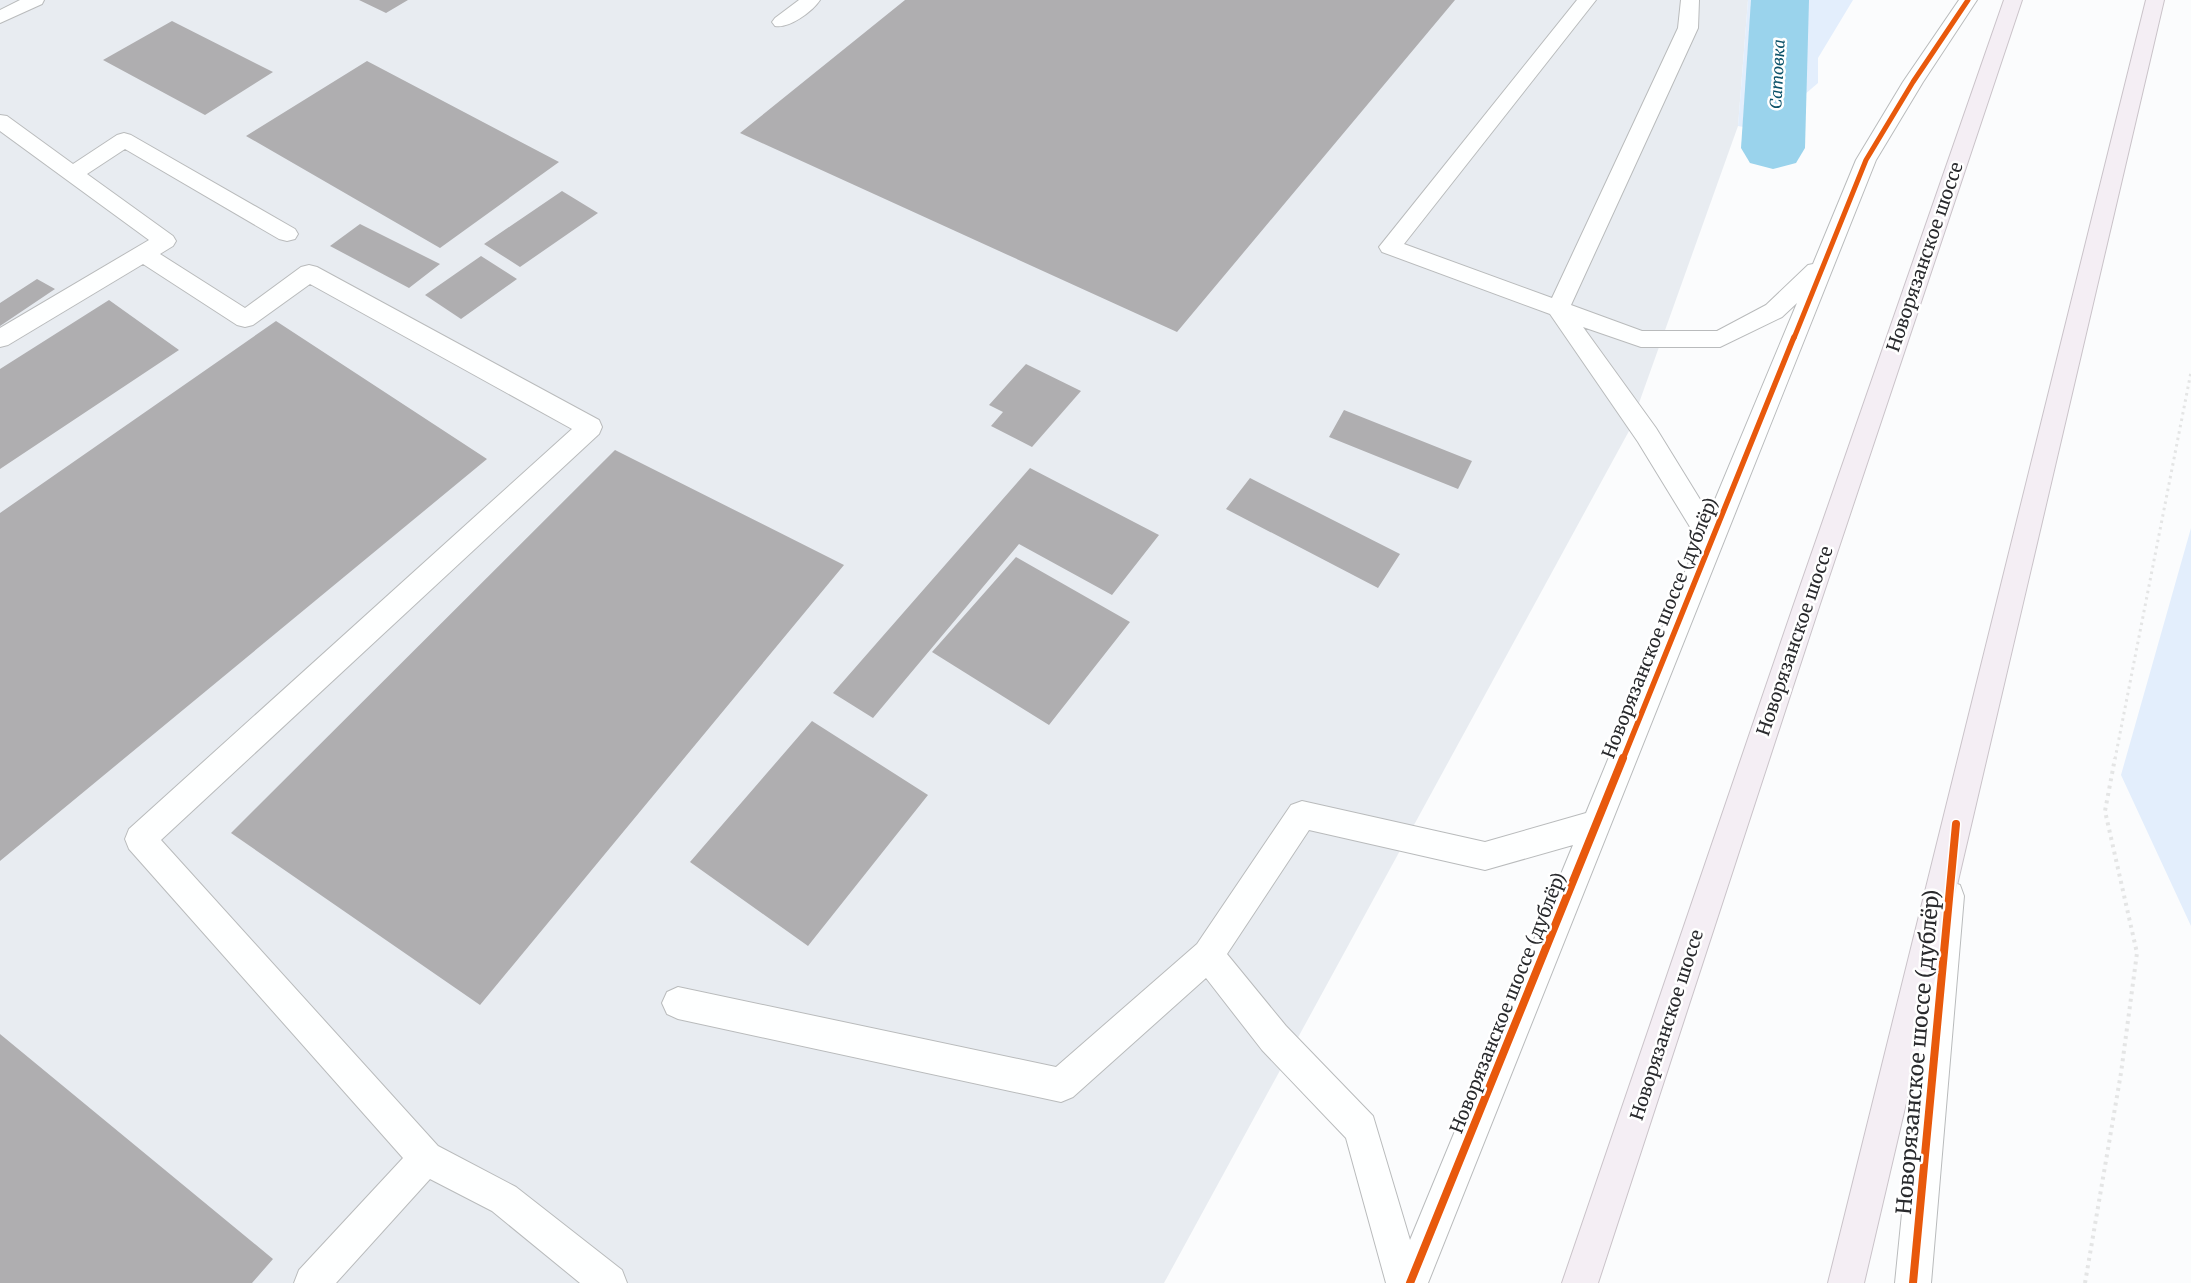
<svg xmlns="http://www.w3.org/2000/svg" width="2191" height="1283" font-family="Merriweather,serif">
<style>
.built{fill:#e8ecf1}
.green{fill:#e3eefc}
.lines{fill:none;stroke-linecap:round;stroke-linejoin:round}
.river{fill:#9ad3ec;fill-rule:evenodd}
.building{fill:#afaeb0}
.minor-casing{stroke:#b9bbbc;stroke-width:2}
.highway-casing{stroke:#cac3c9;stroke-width:2}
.path-far1{stroke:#e4e5e5;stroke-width:3;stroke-dasharray:2.5 4;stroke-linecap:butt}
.path{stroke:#e4e5e5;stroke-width:4;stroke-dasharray:3 4.5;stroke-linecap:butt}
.minor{fill:#feffff;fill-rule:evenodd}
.highway{fill:#f4eef4;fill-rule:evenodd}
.cycleway-far2-casing{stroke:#fff;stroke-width:8}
.cycleway-far1-casing{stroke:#fff;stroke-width:9}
.cycleway-casing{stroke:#fff;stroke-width:11}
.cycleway-far2{stroke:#e8590c;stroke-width:5}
.cycleway-far1{stroke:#e8590c;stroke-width:5.5}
.cycleway{stroke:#e8590c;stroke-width:8}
.labels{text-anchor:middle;stroke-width:5;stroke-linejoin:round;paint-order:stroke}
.far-water-label{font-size:16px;font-style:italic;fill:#0c5269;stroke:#fff}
.street-label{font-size:18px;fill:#292a2d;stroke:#fff}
.near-street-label{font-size:21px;fill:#292a2d;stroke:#fff}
</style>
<rect width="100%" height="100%" fill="#fbfcfd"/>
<path class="built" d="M0 0H1748L1738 126 1629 431 1164 1283H0Z"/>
<path class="green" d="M1748 0H1853L1818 58V83L1804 95 1782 121 1765 131 1738 126Z
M2191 528V926L2121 775Z"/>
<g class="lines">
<path class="river" d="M1751 0H1809L1805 148 1796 163 1773 169 1750 163 1741 148Z"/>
</g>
<path class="building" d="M359 0H408L386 13Z
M905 0H1455L1177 332 740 133Z
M172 21 273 72 205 115 103 60Z
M367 61 559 162 440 248 246 136Z
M562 191 598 213 520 267 484 244Z
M360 224 440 264 409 288 330 246Z
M481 256 517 279 461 319 425 295Z
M37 279 55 289 0 326V303Z
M109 300 179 350 0 469V369Z
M276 321 487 459 0 861V513Z
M1026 364 1081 391 1032 447 991 426 1003 412 989 405Z
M1344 410 1472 461 1458 489 1329 437Z
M615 450 844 565 480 1005 231 833Z
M1030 468 1159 535 1112 595 1019 544 873 718 833 693Z
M1250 478 1400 554 1378 588 1226 509Z
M1016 557 1130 622 1049 725 932 652Z
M812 721 928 795 808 946 690 862Z
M0 1034 273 1259 252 1283H0Z"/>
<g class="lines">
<defs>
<path id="minor" d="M20 0H44L42 4 0 23V10Z
M799 0H820C813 11 789 29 775 26L772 22 775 18Z
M1577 0H1596L1404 244 1552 298 1678 28 1681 0H1699L1698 28 1571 305 1642 331H1717L1766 305 1808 265 1813 264 1856 160 1903 82 1959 0H1977L1923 82 1876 160 1428 1283H1386L1346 1138 1262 1050 1206 978 1073 1097 1061 1102 678 1019 667 1014 662 1003 667 992 678 987 1056 1067 1197 944 1291 805 1302 801 1485 842 1586 813 1698 540 1638 442 1550 314 1382 252 1379 247ZM1797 303 1709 514 1656 428 1583 327 1641 347H1720L1782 317ZM1309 830 1485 870 1573 845 1410 1240 1373 1116 1286 1026 1227 954Z
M0 115 7 116 73 164 117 135 124 133 131 135 295 229 298 234 295 239 287 241 279 239 125 149 87 174 173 236 176 241 173 246 160 254 245 308 301 267 309 265 317 267 599 420 602 427 599 434 161 840 438 1146 516 1187 622 1270 627 1283H580L492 1211 430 1179 336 1283H294L299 1270 403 1158 129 849 125 839 129 829 572 429 310 284 253 325 245 327 237 325 143 264 8 345 0 347V328L149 240 0 131Z
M1949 881 1960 885 1964 896 1931 1283H1895L1934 896 1938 885Z"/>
<path id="highway" d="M2004 0H2022L1820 604 1598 1283H1562L1794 604Z
M2146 0H2164L1864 1283H1828Z"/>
</defs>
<use href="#minor" class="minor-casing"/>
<use href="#highway" class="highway-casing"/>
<path class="path-far1" d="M2115 759 2191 372"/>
<path class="path" d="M2085 1283 2121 1073 2137 953 2105 811 2115 758"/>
<use href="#minor" class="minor"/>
<use href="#highway" class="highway"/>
<defs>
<path id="cycleway-far2" d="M1794 338 1866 160 1913 82 1968 0"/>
<path id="cycleway-far1" d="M1623 759 1794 337"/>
<path id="cycleway" d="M1410 1283 1623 758
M1913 1283 1956 824"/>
</defs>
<use href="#cycleway-far2" class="cycleway-far2-casing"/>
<use href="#cycleway-far1" class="cycleway-far1-casing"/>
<use href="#cycleway" class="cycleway-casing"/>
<use href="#cycleway-far2" class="cycleway-far2"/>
<use href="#cycleway-far1" class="cycleway-far1"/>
<use href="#cycleway" class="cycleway"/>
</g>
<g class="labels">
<g class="far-water-label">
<text transform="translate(1777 74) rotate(-87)" y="6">Сатовка</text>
</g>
<g class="street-label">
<text transform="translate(1925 257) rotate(-71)" y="6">Новорязанское шоссе</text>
<text transform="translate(1660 628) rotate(-68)" y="6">Новорязанское шоссе (дублёр)</text>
<text transform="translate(1795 641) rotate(-71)" y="6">Новорязанское шоссе</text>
<text transform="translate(1508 1003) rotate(-68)" y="6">Новорязанское шоссе (дублёр)</text>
<text transform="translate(1667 1025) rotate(-72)" y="6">Новорязанское шоссе</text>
</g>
<g class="near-street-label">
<text transform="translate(1918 1052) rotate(-85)" y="7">Новорязанское шоссе (дублёр)</text>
</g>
</g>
</svg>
